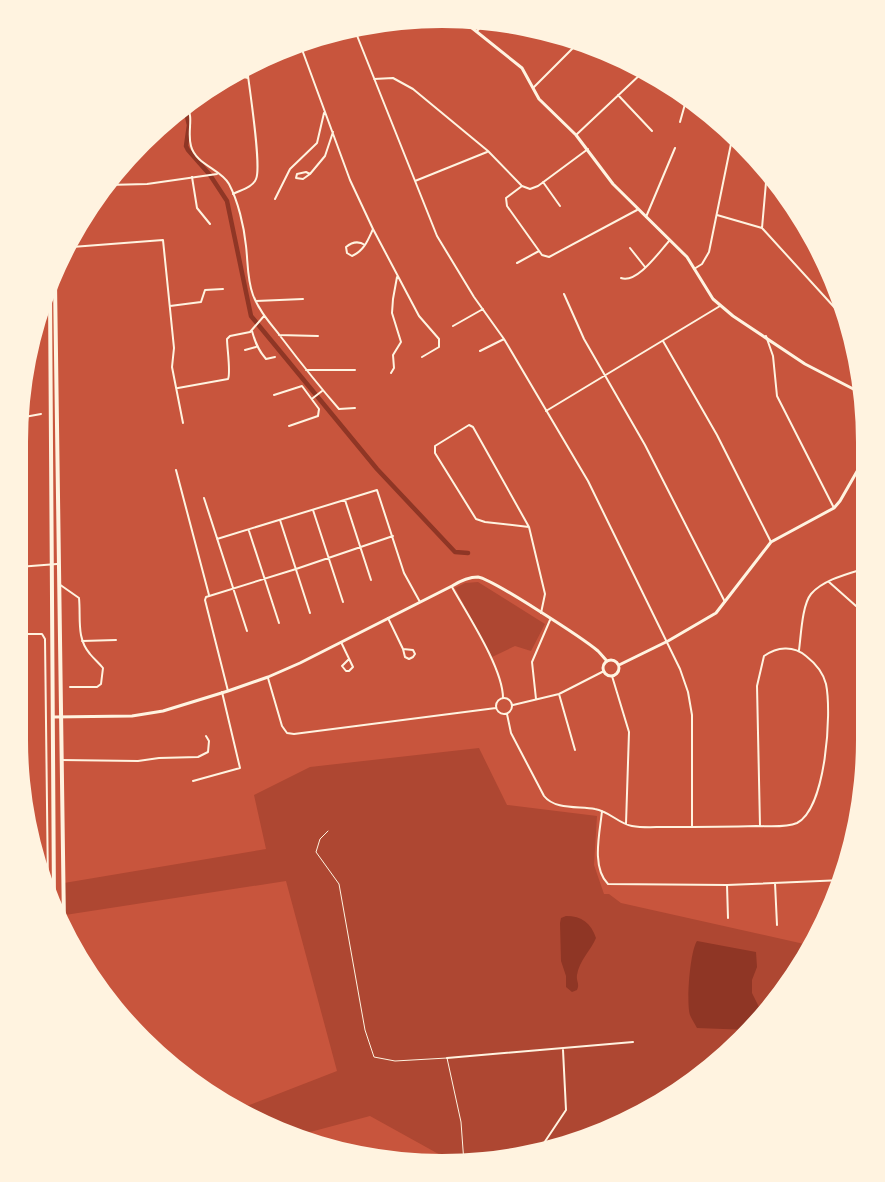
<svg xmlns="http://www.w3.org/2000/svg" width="885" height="1182" font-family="'Fira Sans',sans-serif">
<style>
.green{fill:#ae4732}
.water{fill:#8f3625}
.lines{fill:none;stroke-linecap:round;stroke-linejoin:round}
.canal{stroke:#8f3625;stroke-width:4.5}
.service{stroke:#fff3e0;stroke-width:1}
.minor{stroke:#fff3e0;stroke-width:2}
.tertiary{stroke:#fff3e0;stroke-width:3}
.primary{stroke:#fff3e0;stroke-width:4}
</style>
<rect width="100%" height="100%" fill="#c8553d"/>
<path class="green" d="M478 582 545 624 531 651 515 646 492 657 455 588 465 583Z
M479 748 507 805 597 816 594 865 604 894H609L621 903 813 946 761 1020 679 1092 579 1141 470 1163 453 1162 370 1116 299 1135 254 1120 239 1109 337 1071 286 881 65 915 64 883 266 849 254 795 310 767Z"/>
<path class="water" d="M566 916C582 916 591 923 596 938 591 950 579 961 577 975 576 982 580 983 577 990L572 992 566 987V976L561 961 560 923 561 918Z
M697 941 756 952 757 967 752 980V993L759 1007 758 1022 750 1030 697 1028C695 1024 692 1020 690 1015 686 1003 690 951 697 941Z"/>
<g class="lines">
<path class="canal" d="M185 108 189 125 186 146 188 150 210 175 227 201 251 316 377 469 455 552 468 553"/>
<path class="service" d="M328 831 320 839 316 852 339 884 365 1030 374 1057 395 1061 447 1058 461 1122 464 1163"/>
<path class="minor" d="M354 28 437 236 474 297 504 339 588 481 680 669 688 692 692 715V827
M477 31 485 22
M300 44 350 180 373 229 419 316 439 339V347L422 357
M235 75 248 78
M374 79 393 78 413 89 488 151 521 185
M533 88 579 42
M618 95 652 131
M187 105C194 119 187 132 191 146 196 165 221 169 229 184 238 201 244 226 246 246 248 262 247 279 253 295 259 311 271 324 281 337 300 362 319 386 339 409L355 408
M680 122 687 97
M576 135 644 71
M588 149 538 186 530 189 522 186 506 198 507 206 542 255 549 257 637 210
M306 172 310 174 303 179 296 178 297 174Z
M310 174 325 156 333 132
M192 177 197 208 210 224
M415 181 487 152
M543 182 560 206
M107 185 147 184 217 174
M233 194C241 190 253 187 256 179 262 167 249 86 247 68
M275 199 290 169 317 143 324 113
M717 215 762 228
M646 217 675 148
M762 228 845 319
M762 228 767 171
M365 245C359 241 352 242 346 247L347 253 352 256C364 251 368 240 373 229
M72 247 163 240 174 348 172 367 183 423
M630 248 645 267
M517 263 539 251
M694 269 702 264 709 252 733 134
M621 278C637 284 659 252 670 240
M564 294 584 339 645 445 725 602
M256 301 303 299
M170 306 201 302 205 290 223 289
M453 326 483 309
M252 331C255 342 258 350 266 359L275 357
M279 335 318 336
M766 336 773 356 777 396 834 508
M663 341 717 435 771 542
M245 350 256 347
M480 351 504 339
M306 370H355
M391 373 394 368 393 355 401 342 392 313 393 299 397 277
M178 388 228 379C231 373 227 348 227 339L230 336 250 332 264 316
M858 391 863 385
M274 395 302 386 319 409 318 416 289 426
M313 398 322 391
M546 411 720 306
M19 418 41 414
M19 464 21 501
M176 470 209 595
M204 498 247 631
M345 500 371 580
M313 510 343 602
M280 520 310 613
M529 527 485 522 476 519 435 453V446L469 425 473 427 529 527 545 594 541 613
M249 531 279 623
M217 539 377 490 404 573 420 602
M18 567 57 564
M829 582 856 606
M59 584 79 598C81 618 76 638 90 654 94 659 99 663 103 668L101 684 97 687H70
M452 587C467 614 503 668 503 698
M388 618 403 649 405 657 409 659 413 657 415 654 413 650 403 649
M18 634H42L45 639 48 887
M82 641 116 640
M341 642 353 667 349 671H346L342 666 349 659
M799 650C801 636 802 605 811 594 823 580 847 574 863 569
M612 676 629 732 626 824
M268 678 282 726 287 733 294 734 496 708
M228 691 205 600 206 597 296 569 393 536
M559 694 575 750
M496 706a8 8 0 1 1 16 0a8 8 0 1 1-16 0Z
M536 699 532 662 550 620
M513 705 559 694 604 671
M507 714 511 733 544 796C555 810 579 806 595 809 609 811 619 824 632 826 643 828 654 827 664 827 695 827 725 827 756 826 768 826 785 828 797 823 826 808 832 713 826 684 823 672 815 663 806 656 793 645 777 647 764 656L757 686 760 826
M61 760 138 761 159 758 198 757 208 752 209 741 206 736
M193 781 240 768 222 692
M602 811C600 832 591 867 608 884L727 885 843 880
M775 883 777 925
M727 885 728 918
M833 901 836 880
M447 1058 633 1042
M540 1149 566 1110 563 1050"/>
<path class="tertiary" d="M462 20 522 68 539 99 576 135 613 184 687 257 713 299 733 316 805 364 863 394
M603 668a8 8 0 1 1 16 0a8 8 0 1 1-16 0Z
M619 665 668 641 716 613 771 542 834 508 840 501 863 461
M53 717 132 716 163 711 228 691 268 677 300 663 452 586C460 581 469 577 478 577 492 579 584 639 598 651 601 654 604 658 607 661"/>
<path class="primary" d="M55 282 64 924
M50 293 54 902"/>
</g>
<path d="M0 0H885V1182H0ZM442 28H442A414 414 0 0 1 856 442V740A414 414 0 0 1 442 1154H442A414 414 0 0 1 28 740V442A414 414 0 0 1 442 28Z" fill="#fff3e0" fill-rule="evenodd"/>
</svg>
